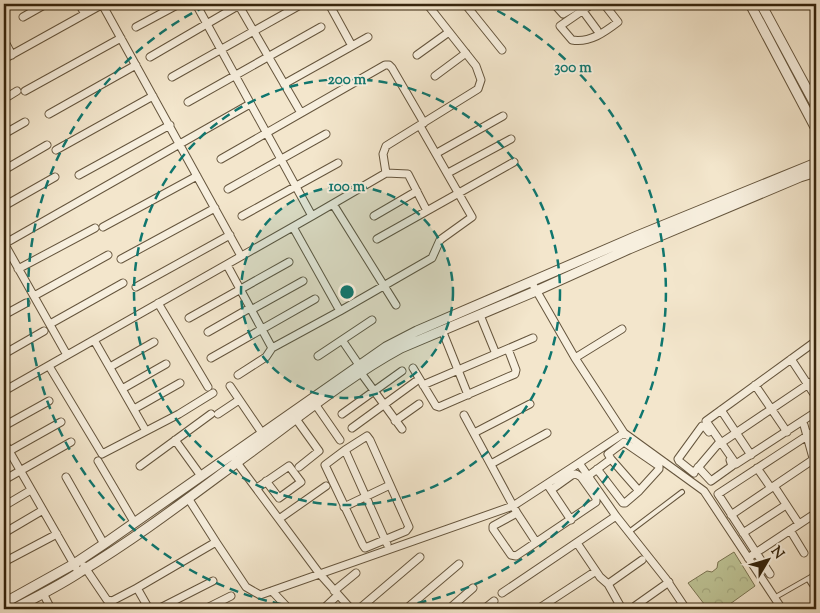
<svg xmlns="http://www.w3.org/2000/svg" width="820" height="613" font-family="'Sorts Mill Goudy',serif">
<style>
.forest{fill:url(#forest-crowns);stroke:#7a7452}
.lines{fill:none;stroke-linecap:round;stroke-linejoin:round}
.service-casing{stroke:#65553d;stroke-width:6}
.minor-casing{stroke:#65553d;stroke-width:9}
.tertiary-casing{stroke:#65553d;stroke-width:11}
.service{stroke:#f7efde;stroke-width:4}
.minor{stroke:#f7efde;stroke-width:7}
.tertiary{stroke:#f7efde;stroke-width:9}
.ring{fill:none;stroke:#0f766e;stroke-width:2.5;stroke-dasharray:9 6}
.centre{fill:#0f766e;stroke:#f7efde;stroke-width:2.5}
.ring-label{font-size:15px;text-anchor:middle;font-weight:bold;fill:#0f766e;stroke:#f7efde;stroke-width:4;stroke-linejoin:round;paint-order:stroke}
</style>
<defs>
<pattern id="forest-crowns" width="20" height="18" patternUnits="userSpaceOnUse" patternTransform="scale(1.25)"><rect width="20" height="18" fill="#bec496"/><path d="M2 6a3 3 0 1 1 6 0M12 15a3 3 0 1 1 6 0" fill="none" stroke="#a4a880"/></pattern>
</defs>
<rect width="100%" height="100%" fill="#f3e6cc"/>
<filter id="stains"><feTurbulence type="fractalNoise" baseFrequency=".004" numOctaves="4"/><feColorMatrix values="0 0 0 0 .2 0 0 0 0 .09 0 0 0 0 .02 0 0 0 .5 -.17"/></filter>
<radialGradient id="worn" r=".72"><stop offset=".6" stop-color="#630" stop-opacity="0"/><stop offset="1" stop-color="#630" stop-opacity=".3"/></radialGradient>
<path class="forest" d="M734 552 755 586 723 609H708L688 583 707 571 712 572 717 568 718 562Z"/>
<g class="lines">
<defs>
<path id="service" d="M629 532 682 492
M808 579 816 591
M774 598 816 574"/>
<path id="minor" d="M79 4 85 14
M102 4 241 256
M196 4 312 216 386 173 383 154 386 146 478 89 481 80 476 66 427 4
M238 4 301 113
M465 4 502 50
M554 4 563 14 580 4
M592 4 560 26 572 40C590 43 605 32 618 22L604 4
M580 7 597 30
M23 17 46 4
M136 27 179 4
M4 40 12 55
M352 46 368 37
M417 55 449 32
M150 57 241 4
M4 59 103 4
M435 76 466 53
M172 77 302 4
M284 84 352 46 329 4
M25 91 121 38
M4 99 17 91
M188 102 321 27
M49 114 136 65
M4 134 25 122
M56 150 153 96
M437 153 503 116
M221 159 385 65H389L392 68 424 123
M4 170 47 145
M386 173 408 174 427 211
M448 173 511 139
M79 175 170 125
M228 189 326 134
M333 204 396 305
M4 206 55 177
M242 216 338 163
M374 216 417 191
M103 227 197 176
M293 227 340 311 432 258 440 240 472 217 420 126
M377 239 514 162
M4 243 67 355
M4 244 250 104
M121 259 215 208
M227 265 272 348
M18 269 95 228
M4 277H5
M532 283 575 358 624 433 704 491 782 609
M136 287 230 235
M34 296 108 255
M158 303 208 387
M251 310 303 281
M4 315 26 303
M480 315 496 354
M189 318 289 262
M50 324 123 283
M442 330 468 395
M208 332 250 308
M94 340 146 431
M342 340 359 365
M816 341 706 421 736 464 816 412
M4 354 44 331
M318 356 372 320
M211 358 315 299
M575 358 622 329
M791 359 816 397
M49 366 102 454 179 414 213 393
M110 367 154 342
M413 368 436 406 439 407 515 374 516 370 508 349
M361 373 402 429
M238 375 266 357 272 348 340 311
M423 385 533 338
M755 385 787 432
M230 386 262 433
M122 389 166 364
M4 391 312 216
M313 401 340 440
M134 409 180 383
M721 410 751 455
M218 414 239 400
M342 414 402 371
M464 415 517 513 493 526V529L511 555 516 556 596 502V498L581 477 576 474 572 475 551 490
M296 419 319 451 299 467
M395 421 419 404
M804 425 816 469
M4 426 49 401
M352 428 415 382
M474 433 530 404
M624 433 579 463 616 516 666 579 686 609
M367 436 370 440 409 527 406 531 365 548 363 545 325 465 345 450Z
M175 440 201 476
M4 442 79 573
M721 443 816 379
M345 450 387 544
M4 454 61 422
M235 460 319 573 351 609
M98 461 134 522
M491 464 547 433
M140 466 211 414
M698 467 711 481 732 466 730 460
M757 468 771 488
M597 469 623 503H625L639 491 659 469V466L624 442 608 454 611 459
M696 470 718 444
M694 473 679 461 678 459 702 426 705 427 709 432
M588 476 611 459 639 491
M66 477 104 544
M4 480 71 442
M549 487 571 520
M257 488 289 466 301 482 279 498 266 481
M188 498 216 542
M4 506 31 490
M344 507 390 485
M517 513 536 542
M731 515 774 486
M279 519 326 486
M799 524 774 486 814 459
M790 530 804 553
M4 533 43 510
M743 533 786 505
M577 543 600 577 608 584
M748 558 816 513
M4 562 57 534
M84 566 107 600 112 601 137 588 149 609
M770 574 718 494 816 430
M137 588 216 542 246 587 260 595 513 506 579 463
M272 591 289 609
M334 591 356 573
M43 593 51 609
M502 593 616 516
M635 606 669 582
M158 609 213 581
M205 609 231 596
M323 609 338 595
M359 609 420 557
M406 609 459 564
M449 609 473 588
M484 609 494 601
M538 609 596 571
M622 609 608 584 642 560"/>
<path id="tertiary" d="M750 4 816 129
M761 4 816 106
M4 603 74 564 104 544 386 347 417 331 637 236 816 163
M14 609C36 597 59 586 80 572 140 536 195 493 251 452 300 416 348 377 401 348L536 291 629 249 800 177 816 172"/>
</defs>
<use href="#service" class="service-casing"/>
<use href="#minor" class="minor-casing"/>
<use href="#tertiary" class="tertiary-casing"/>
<use href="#service" class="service"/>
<use href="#minor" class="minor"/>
<use href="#tertiary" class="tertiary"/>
</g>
<circle cx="347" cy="292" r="106" fill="#0f766e" fill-opacity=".12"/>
<g class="ring">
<circle cx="347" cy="292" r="106"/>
<circle cx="347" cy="292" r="213"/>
<path d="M311 609A319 319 0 0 1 210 4M484 4A319 319 0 0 1 383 609"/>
</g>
<circle cx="347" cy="292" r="8" class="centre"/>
<g class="ring-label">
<text x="573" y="72">300 m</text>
<text x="347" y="84">200 m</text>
<text x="347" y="191">100 m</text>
</g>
<rect width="820" height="613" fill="none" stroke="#f3e6cc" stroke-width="20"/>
<rect x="5" y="5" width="810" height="603" fill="none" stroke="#36250d" stroke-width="2.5"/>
<rect x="10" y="10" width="800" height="593" fill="none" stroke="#36250d"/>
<g transform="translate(768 560) rotate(52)" stroke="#f7efde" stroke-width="4" paint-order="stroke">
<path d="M0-4L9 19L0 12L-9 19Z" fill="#36250d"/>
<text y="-8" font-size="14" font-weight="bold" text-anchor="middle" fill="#36250d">N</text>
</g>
<rect width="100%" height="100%" filter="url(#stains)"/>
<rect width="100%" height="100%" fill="url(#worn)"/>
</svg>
